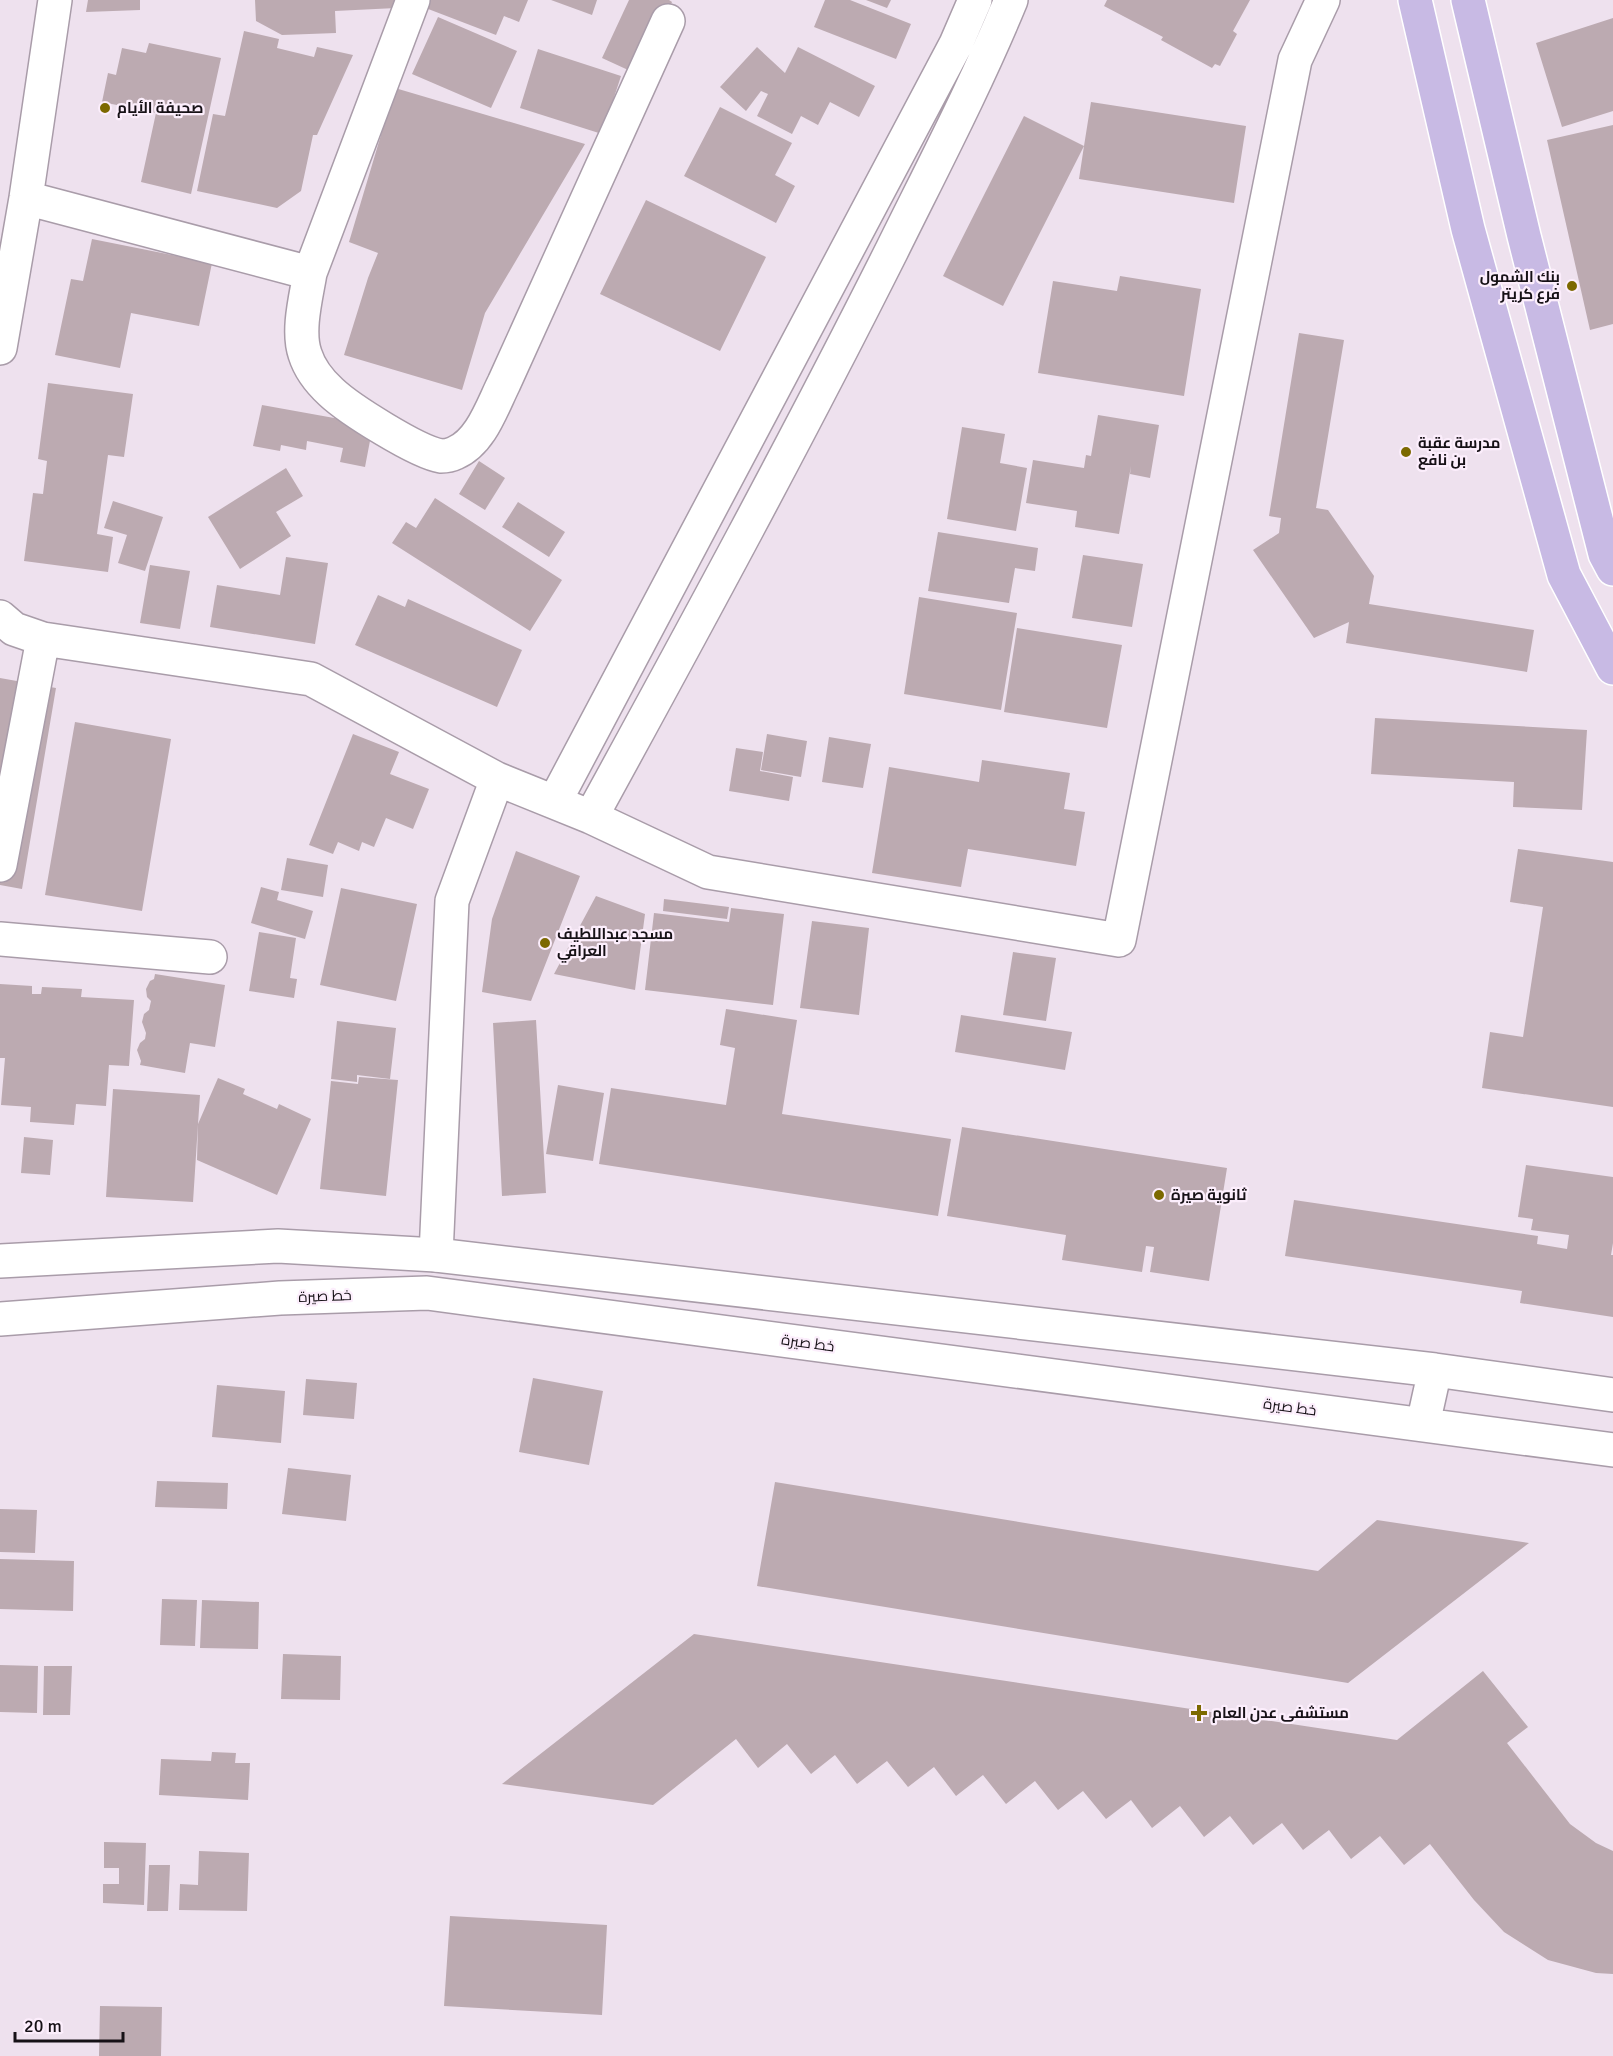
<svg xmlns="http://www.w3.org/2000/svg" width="1613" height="2056" font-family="Signika,Cairo,sans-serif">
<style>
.building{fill:#bcaab1}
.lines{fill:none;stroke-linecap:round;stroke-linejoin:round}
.minor-casing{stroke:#a99ca9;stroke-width:36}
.tertiary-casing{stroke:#a99ca9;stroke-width:36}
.primary-casing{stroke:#fff;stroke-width:36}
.minor{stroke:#fff;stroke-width:33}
.tertiary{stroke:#fff;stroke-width:33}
.primary{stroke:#c8bae4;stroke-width:33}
.poi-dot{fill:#7c6900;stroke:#fceefc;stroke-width:2}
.labels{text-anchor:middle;stroke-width:4.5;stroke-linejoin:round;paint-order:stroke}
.poi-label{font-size:15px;font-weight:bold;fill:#161116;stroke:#fceefc;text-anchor:start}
.street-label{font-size:15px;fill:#161116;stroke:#fceefc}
</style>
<rect width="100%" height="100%" fill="#eee1ee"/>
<path class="building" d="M88 0H140V10L86 12Z
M255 0H396V8L335 11 336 33 282 35 256 21Z
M426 0H528L519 22 504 16 496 35 423 7Z
M551 0H597L592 15Z
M629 0H669L672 2 639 75 602 58Z
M825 0H850L911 24 896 59 814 27Z
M866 0H891L887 8Z
M1107 0H1250L1233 31 1237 34 1220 66 1215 64 1212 68 1161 40 1163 37 1104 6Z
M438 17 517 51 491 108 412 74Z
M1613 18V111L1562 127 1536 43Z
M244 31 279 39 277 48 314 57 317 47 353 55 317 135H313L301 191 277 208 197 191 213 114 225 116Z
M149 43 221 58 191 194 141 182 156 113 102 102 108 73 116 75 122 48 146 53Z
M757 47 785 73 798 47 875 86 859 117 830 102 818 125 801 116 792 134 757 116 768 94 761 91 746 111 720 87Z
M538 49 621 76 602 134 520 108Z
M395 88 585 144 485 313 462 390 344 355 368 278 378 253 349 242Z
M1091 102 1246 126 1234 203 1079 179 1084 146 1003 306 943 276 1024 116 1084 146Z
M720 107 792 143 775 175 795 186 776 223 684 176Z
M1613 125V324L1590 330 1547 140Z
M646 200 766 257 720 351 600 294Z
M92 239 212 263 199 326 131 313 120 368 55 355 71 279 83 281Z
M1120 276 1201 289 1184 396 1038 373 1053 281 1117 291Z
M1299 333 1344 340 1316 508 1328 510 1374 576 1369 604 1534 630 1527 672 1346 643 1349 622 1314 638 1253 550 1279 533 1281 518 1269 516Z
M48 383 133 394 124 457 108 455 97 534 113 537 108 572 24 561 33 493 43 494 47 461 38 459Z
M262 405 373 425 365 467 340 462 343 448 307 441 306 450 281 445 280 451 253 446Z
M1098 415 1159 425 1150 478 1130 474 1131 466 1119 534 1075 527 1077 511 1026 503 1033 460 1084 468 1086 455 1091 456Z
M962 427 1005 434 1000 463 1027 468 1016 531 947 519Z
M479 461 505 478 485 510 459 494Z
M286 468 303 496 276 512 291 536 240 569 208 517Z
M435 498 562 580 530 631 392 543 406 522 416 528Z
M113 501 163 517 145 571 118 563 127 535 104 528Z
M518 502 565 532 549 557 502 527Z
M938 532 1038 548 1035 571 1015 568 1009 603 928 591Z
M1083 555 1143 564 1132 627 1072 618Z
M286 557 328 563 315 644 210 627 217 585 280 595Z
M150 565 190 571 180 629 140 623Z
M378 595 405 607 408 599 522 650 497 707 355 645Z
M919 597 1017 613 1001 710 904 694Z
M1017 628 1122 645 1107 728 1004 712Z
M0 678 56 688 22 889 0 885Z
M1375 718 1587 730 1582 810 1513 807 1514 782 1371 774Z
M75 722 171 739 142 911 45 895Z
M353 734 399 752 390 774 429 789 413 829 386 818 374 847 362 842 359 851 338 842 333 854 309 845Z
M767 734 807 741 801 777 761 770Z
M829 737 871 744 863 788 822 782Z
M736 748 763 752 760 771 793 777 789 801 729 791Z
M982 760 1070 773 1064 809 1085 812 1076 866 968 849 961 887 872 873 889 767 979 782Z
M1518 849 1613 862V1107L1482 1088 1490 1032 1523 1037 1543 907 1510 902Z
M516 851 580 876 531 1001 482 992 492 919Z
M287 858 328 865 323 897 281 890Z
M261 887 279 892 277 900 313 911 305 939 251 923Z
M341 888 417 904 396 1001 320 985Z
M596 896 645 914 635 990 554 974Z
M664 899 729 907 727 919 663 911Z
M731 908 784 914 773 1005 645 990 654 913 729 922Z
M812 921 869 928 859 1015 800 1008Z
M259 932 296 938 290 978 297 979 294 998 249 991Z
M1013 952 1056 958 1046 1021 1003 1015Z
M155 974 225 985 215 1047 190 1043 185 1073 140 1065 141 1061 137 1050 140 1043 145 1039 146 1033 142 1022 144 1014 149 1010 151 1001 147 997 146 989 150 981 154 979Z
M0 984 32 986V994H41L42 987 82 989 81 997 134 1000 129 1066 109 1065 106 1106 76 1104 74 1125 30 1122 31 1107 1 1105 5 1058H0Z
M726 1009 797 1020 782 1114 951 1139 938 1216 599 1164 611 1088 726 1105 735 1048 720 1045Z
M961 1015 1072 1032 1065 1070 955 1052Z
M536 1020 546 1193 502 1196 493 1023Z
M337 1021 396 1028 390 1079 357 1075V1082L331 1079Z
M359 1077 398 1080 386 1196 320 1189 331 1081 358 1084Z
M218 1078 245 1089 243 1094 277 1109 279 1104 311 1119 277 1195 197 1160 198 1124 193 1202 106 1197 113 1089 200 1095 198 1124Z
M558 1085 604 1093 593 1161 546 1154Z
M962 1127 1227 1168 1209 1281 1150 1272 1154 1247 1146 1246 1142 1272 1062 1260 1066 1235 947 1216Z
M24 1137 53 1140 50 1175 21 1173Z
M1526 1165 1613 1177V1243L1611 1255H1613V1317L1520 1303 1522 1291 1285 1256 1294 1200 1538 1236 1537 1244 1567 1249 1569 1235 1531 1230 1533 1219 1518 1217Z
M533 1378 603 1391 589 1465 519 1452Z
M306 1379 357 1383 354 1419 303 1415Z
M217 1385 285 1391 281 1443 212 1437Z
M288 1468 351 1475 346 1521 282 1514Z
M157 1481 228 1483 227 1509 155 1507Z
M775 1482 1318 1571 1377 1520 1529 1543 1348 1683 757 1586Z
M0 1509 37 1510 35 1553 0 1552Z
M0 1559 74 1561 73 1611 0 1609Z
M162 1599 197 1600 195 1646 160 1645Z
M202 1600 259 1602 258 1649 200 1648Z
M694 1634 1397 1740 1483 1671 1528 1727 1507 1743 1570 1824 1596 1843 1613 1851V1974L1596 1973 1548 1960 1504 1932 1474 1900 1430 1844 1404 1865 1380 1836 1351 1859 1329 1830 1303 1850 1282 1823 1253 1845 1230 1816 1204 1837 1180 1806 1152 1828 1131 1800 1106 1819 1083 1791 1058 1810 1035 1781 1006 1804 983 1775 956 1796 934 1767 908 1787 887 1761 857 1784 835 1755 811 1774 787 1744 758 1768 736 1739 653 1805 502 1784Z
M283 1654 341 1656 340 1700 281 1699Z
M0 1665 38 1666 37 1713 0 1712Z
M44 1666H72L70 1715H43Z
M212 1752 236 1753 235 1763H250L248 1800 159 1795 161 1759 211 1761Z
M104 1842 146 1843 144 1905 103 1903V1884H119V1868H104Z
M199 1851 249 1853 247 1911 179 1910 180 1884 198 1885Z
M149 1865H170L168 1911H147Z
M450 1916 607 1925 602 2015 444 2006Z
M100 2006 162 2007 161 2056H99Z"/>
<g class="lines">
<defs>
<path id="minor" d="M413 0 310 273C306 297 297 331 305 354 310 370 319 381 331 392 349 409 417 452 441 456 445 456 451 455 455 453 481 442 492 407 504 383L668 21
M26 198 310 273
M0 348 26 198 55 0
M0 617 14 629 43 639 311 679 497 779 591 817 708 872 1119 940 1295 60 1323 0
M555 801 956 44 975 0
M591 817C694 629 796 441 892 250 933 167 976 85 1011 0
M0 865 43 639
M0 939 210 957
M436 1255 452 901 497 779"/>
<path id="tertiary" d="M0 1261 278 1246 436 1255 1435 1370 1613 1395
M0 1319 280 1298 427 1293 1613 1450
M1423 1424 1435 1370"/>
<path id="primary" d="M1415 0 1468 229 1564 575 1613 668
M1468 0 1524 236 1605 554 1613 569"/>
</defs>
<use href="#minor" class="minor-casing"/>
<use href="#tertiary" class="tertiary-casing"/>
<use href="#primary" class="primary-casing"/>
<use href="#minor" class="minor"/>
<use href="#tertiary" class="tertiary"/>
<use href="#primary" class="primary"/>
</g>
<g class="poi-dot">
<circle cx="105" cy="108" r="6"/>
<circle cx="1572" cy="286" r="6"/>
<circle cx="1406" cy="452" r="6"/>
<circle cx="545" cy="943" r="6"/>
<circle cx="1159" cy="1195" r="6"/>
<path d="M1196 1704h6v6h6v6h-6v6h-6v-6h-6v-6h6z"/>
</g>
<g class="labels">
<g class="poi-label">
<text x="117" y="113">صحيفة الأيام</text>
<text x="1560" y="282" text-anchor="end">بنك الشمول<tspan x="1560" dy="17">فرع كريتر</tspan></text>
<text x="1418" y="448">مدرسة عقبة<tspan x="1418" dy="17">بن نافع</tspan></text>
<text x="557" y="939">مسجد عبداللطيف<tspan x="557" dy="17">العراقي</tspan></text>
<text x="1171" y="1200">ثانوية صيرة</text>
<text x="1212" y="1718">مستشفى عدن العام</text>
</g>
<g class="street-label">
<text transform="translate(325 1296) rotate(-2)" y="5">خط صيرة</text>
<text transform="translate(808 1343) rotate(8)" y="5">خط صيرة</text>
<text transform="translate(1290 1407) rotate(8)" y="5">خط صيرة</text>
</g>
</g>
<path d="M15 2032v9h108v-9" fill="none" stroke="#161116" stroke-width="3"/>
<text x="24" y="2032" font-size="18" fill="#161116" stroke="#fceefc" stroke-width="4.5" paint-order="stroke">20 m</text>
</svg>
